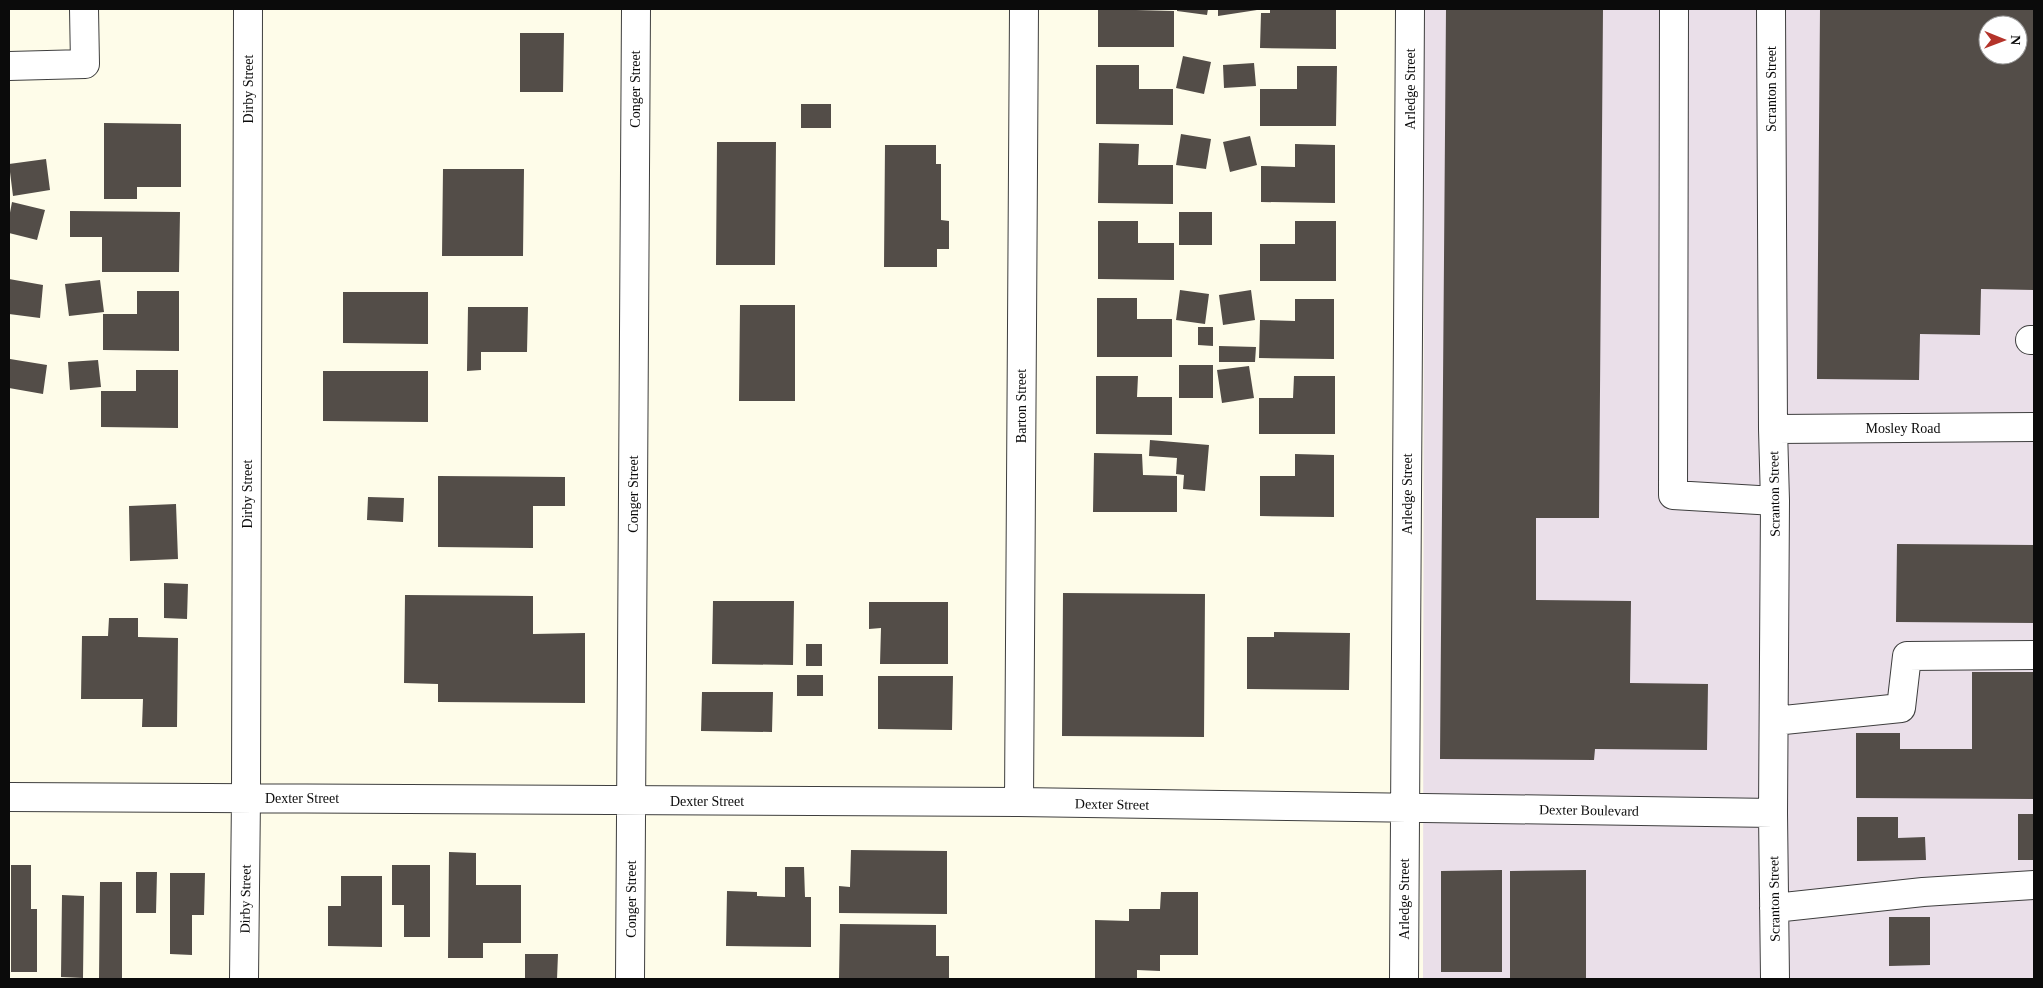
<svg xmlns="http://www.w3.org/2000/svg" width="2043" height="988" font-family="'Times New Roman',serif">
<style>
.industrial{fill:#eadfe9;fill-rule:evenodd}
.building{fill:#534d48;fill-rule:evenodd}
.lines{fill:none;stroke-linecap:round;stroke-linejoin:round}
.minor-casing{stroke:#3e3e3e;stroke-width:30}
.minor{stroke:#fff;stroke-width:28}
.labels{text-anchor:middle;stroke-width:5;stroke-linejoin:round;paint-order:stroke}
.street-label{font-size:14px;fill:#0b0b0b;stroke:#fff}
</style>
<rect width="100%" height="100%" fill="#fefce9"/>
<path class="industrial" d="M1424 9H2034V979H1423ZM1988 25H2018V55H1988Z"/>
<path class="building" d="M1098 9 1174 11V47H1098Z
M1177 9H1208L1207 15 1177 11Z
M1218 9H1256L1257 10 1218 16Z
M1270 9H1336V49L1260 48 1261 13H1270Z
M1446 9H1603L1599 518H1536V600L1631 601 1630 683 1708 684 1707 750 1595 749 1594 760 1440 759Z
M1820 9H2034V290L1981 289 1980 335 1920 334 1919 380 1817 379ZM1988 25H2018V55H1988Z
M520 33H564L563 92H520Z
M1183 56 1211 62 1204 94 1176 88Z
M1254 63 1256 86 1224 88 1223 65Z
M1096 65H1139V89H1173V125L1096 124Z
M1297 66H1337L1336 126H1260V89H1297Z
M801 104H831V128H801Z
M104 123 181 124V187H137V199H104Z
M1181 134 1211 139 1206 169 1176 165Z
M1250 136 1257 165 1230 172 1223 142Z
M717 142H776L775 265H716Z
M1099 143 1139 144 1138 165H1173V204L1098 203Z
M1295 144 1335 145V203L1261 202V166L1295 167Z
M885 145H936V164H941V220L949 221V249H937V267H884Z
M46 159 50 190 13 196 9 164Z
M443 169H524L523 256H442Z
M12 202 45 210 37 240 9 233V218Z
M70 211 180 212 179 272H102V237H70Z
M1179 212H1212V245H1179Z
M1098 221H1138V243H1174V280L1098 279Z
M1295 221H1336V281H1260V244H1295Z
M9 279 43 285 40 318 9 314Z
M100 280 104 312 69 316 65 284Z
M1180 290 1209 294 1205 324 1176 320Z
M1251 290 1255 320 1223 325 1219 295Z
M137 291H179V351L103 350V314H137Z
M343 292H428V344L343 343Z
M1097 298H1137V319H1172V357H1097Z
M1295 299H1334V359L1259 358 1260 320 1295 321Z
M740 305H795V401H739Z
M468 307H528L527 352H481V370L467 371Z
M1198 327H1213V346L1198 345Z
M1219 346 1256 347 1255 362H1219Z
M10 359 47 365 43 394 9 388Z
M98 360 101 387 70 390 68 362Z
M1179 365H1213V398H1179Z
M1249 366 1254 398 1222 403 1217 370Z
M136 370H178V428L101 427V391H136Z
M323 371H428V422L323 421Z
M1096 376H1138L1137 397H1172V435L1096 434Z
M1294 376H1335V434H1259V398H1293Z
M1150 440 1209 445 1205 491 1183 489 1184 475 1176 474 1177 458 1149 456Z
M1094 453 1142 454 1143 475 1177 476V512H1093Z
M1295 454 1334 455V517L1260 516V476H1295Z
M438 476 565 477V506H533V548L438 547Z
M368 497 404 498 403 522 367 520Z
M176 504 178 559 130 561 129 506Z
M1897 544 2034 545V623L1896 622Z
M164 583 188 584 187 619 164 618Z
M1063 593 1205 594 1204 737 1062 736Z
M405 595 533 596V634L585 633V703L438 702V684L404 683Z
M713 601H794L793 665 712 664Z
M869 602H948V664H880L881 628 869 629Z
M109 618H138V637L178 638 177 727H142L143 699H81L82 636H108Z
M1274 632 1350 633 1349 690 1247 689V637H1274Z
M806 644H822V666H806Z
M1972 672H2034V799L1856 798V733H1900V749H1972Z
M797 675H823V696H797Z
M878 676H953L952 730 878 729Z
M702 692H773L772 732 701 731Z
M2018 814H2034V860H2018Z
M1857 817H1898V838L1925 837 1926 860 1857 861Z
M851 850 947 851V914L839 913V886L850 887Z
M449 852 476 853V885H521V943H483V958H448Z
M11 865H31V909H37V972H11Z
M392 865H430V937H404V905H392Z
M785 867H804L805 897H811V947L726 946 727 891 757 892V896L785 897Z
M1502 870V972H1441V871Z
M1586 870V979H1510V871Z
M136 872H157L156 913H136Z
M170 873H205L204 915H192V955L170 954Z
M341 876H382V947L328 946V906H341Z
M100 882H122V979H99Z
M1161 892H1198V955H1160V971L1137 970V979H1095V920L1129 921V909H1160Z
M62 895 84 896 83 978 61 977Z
M1889 917H1930V965L1889 966Z
M840 924 936 925V956H949V979H839Z
M525 954H558L557 979H525Z"/>
<g class="lines">
<defs>
<path id="minor" d="M1674 9 1673 495 1775 501
M1771 9 1773 429 1775 501 1773 813 1775 979
M9 66 85 64 84 9
M2030 340H2034
M1773 429 2034 427
M1774 721 1901 708 1907 656 2034 655
M9 797 1019 802 1773 813
M1019 802 1024 9
M1774 908 1923 892 2034 885
M244 979 246 797 248 9
M630 979 636 9
M1404 979 1410 9"/>
</defs>
<use href="#minor" class="minor-casing"/>
<use href="#minor" class="minor"/>
</g>
<g class="labels">
<g class="street-label">
<text transform="translate(248 89) rotate(-90)" y="5">Dirby Street</text>
<text transform="translate(635 89) rotate(-90)" y="5">Conger Street</text>
<text transform="translate(1410 89) rotate(-90)" y="5">Arledge Street</text>
<text transform="translate(1771 89) rotate(-90)" y="5">Scranton Street</text>
<text transform="translate(1021 406) rotate(-90)" y="5">Barton Street</text>
<text x="1903" y="433">Mosley Road</text>
<text transform="translate(247 494) rotate(-90)" y="5">Dirby Street</text>
<text transform="translate(633 494) rotate(-90)" y="5">Conger Street</text>
<text transform="translate(1407 494) rotate(-90)" y="5">Arledge Street</text>
<text transform="translate(1774 494) rotate(-91)" y="5">Scranton Street</text>
<text x="302" y="803">Dexter Street</text>
<text x="707" y="806">Dexter Street</text>
<text transform="translate(1112 804) rotate(1)" y="5">Dexter Street</text>
<text transform="translate(1589 810) rotate(1)" y="5">Dexter Boulevard</text>
<text transform="translate(245 899) rotate(-89)" y="5">Dirby Street</text>
<text transform="translate(631 899) rotate(-90)" y="5">Conger Street</text>
<text transform="translate(1404 899) rotate(-90)" y="5">Arledge Street</text>
<text transform="translate(1774 899) rotate(-91)" y="5">Scranton Street</text>
</g>
</g>
<rect width="2043" height="988" fill="none" stroke="#0b0b0b" stroke-width="20"/>
<g transform="translate(2003 40) rotate(91)"><circle r="24" fill="#ffffff" stroke="#9d9d9d"/>
<path d="M0-4L9 19L0 12L-9 19Z" fill="#b4332a"/>
<text y="-8" font-size="14" font-weight="bold" text-anchor="middle" fill="#0b0b0b">N</text>
</g>
</svg>
